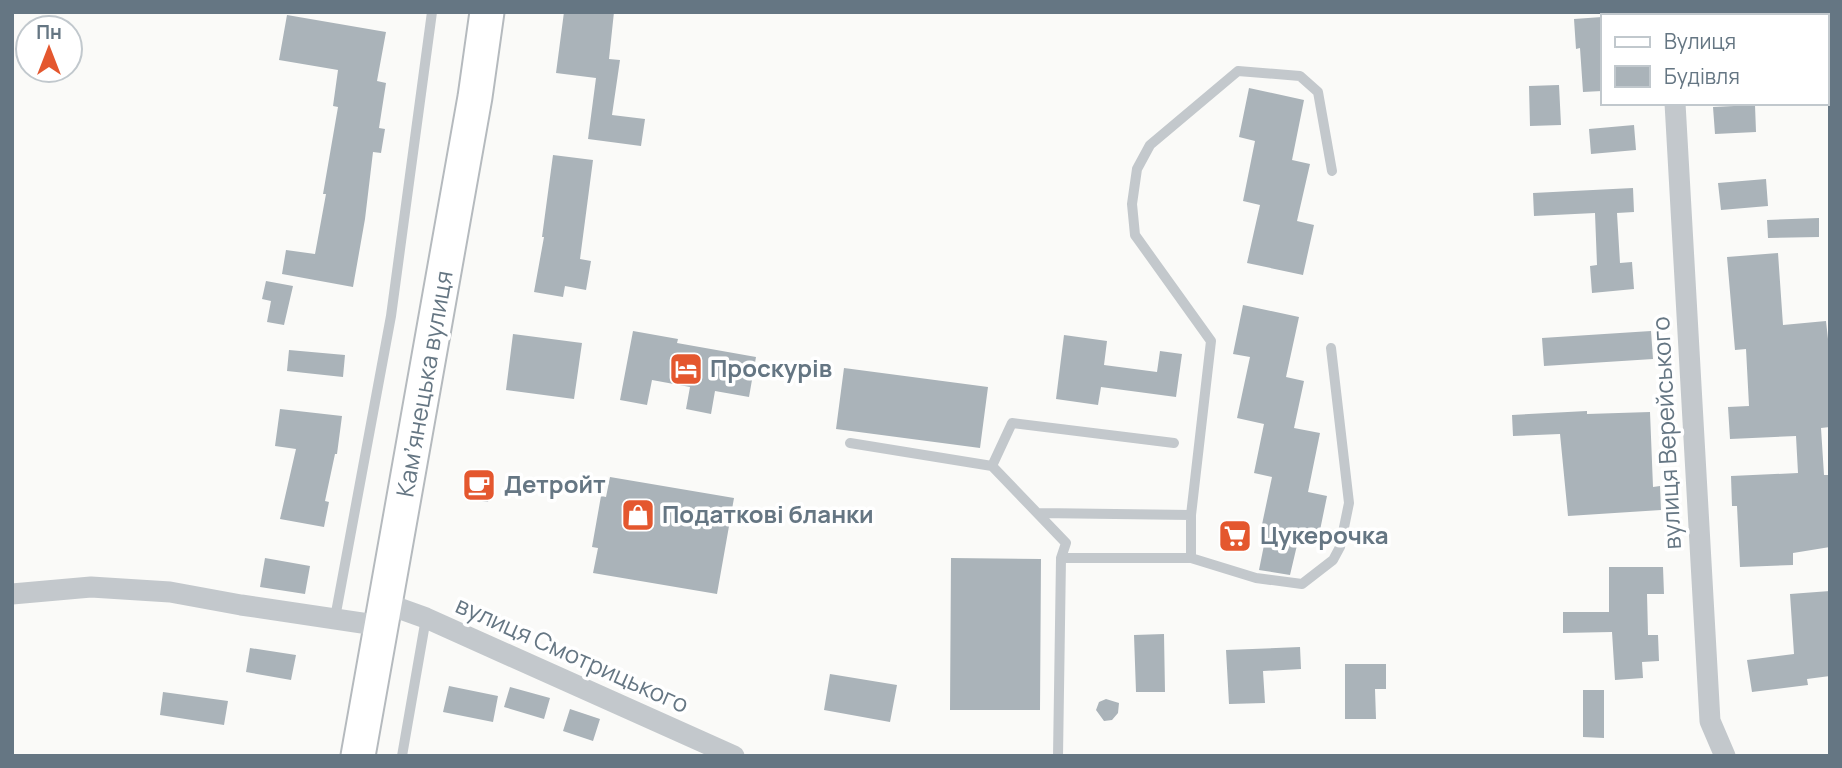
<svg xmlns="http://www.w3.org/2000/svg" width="1842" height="768" font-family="Manrope,sans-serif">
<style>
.building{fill:#aab3b9}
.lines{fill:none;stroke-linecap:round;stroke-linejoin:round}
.primary-casing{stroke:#b5babe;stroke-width:37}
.lane{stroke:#c3c8cc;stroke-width:10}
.street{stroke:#c3c8cc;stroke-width:21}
.primary{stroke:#fff;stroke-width:33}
.labels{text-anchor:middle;stroke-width:7;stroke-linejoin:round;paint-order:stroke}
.poi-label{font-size:24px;font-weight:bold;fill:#657683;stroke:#fff;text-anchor:start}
.street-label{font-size:24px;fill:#657683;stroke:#fff}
</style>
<rect width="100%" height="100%" fill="#fafaf8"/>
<path class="building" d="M564 12H614L609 59 620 60 612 115 645 119 641 146 588 139 596 78 556 73Z
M287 15 386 32 377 81 386 83 379 128 385 129 381 153 373 152 365 219 353 287 282 274 286 250 315 254 326 194H323L338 107 333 106 338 70 279 60Z
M1602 17V91L1583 92 1580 48 1576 49 1574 19Z
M1559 85 1561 125 1530 126 1529 86Z
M1249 88 1304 100 1292 160 1310 164 1297 221 1314 225 1303 275 1247 263 1260 205 1243 201 1255 141 1239 137Z
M1755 105 1756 132 1715 134 1713 107Z
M1634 125 1636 150 1591 154 1589 129Z
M553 155 593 160 580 259 591 261 586 290 565 286 563 297 534 292 544 237H542Z
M1766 179 1768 206 1721 210 1718 183Z
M1633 188 1634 212 1617 213 1620 263 1632 262 1634 289 1592 293 1590 266 1597 265 1595 213 1534 216 1533 193Z
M1819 218V237L1768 238 1767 220Z
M1778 253 1783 325 1826 321 1830 357V427L1821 428 1824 475H1830V547L1793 553V565L1740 567 1737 506H1732L1731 476 1798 473 1796 436 1730 439 1728 407 1749 406 1746 349 1735 350 1727 257Z
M266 281 293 286 284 325 267 322 271 301 262 299Z
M1243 305 1299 317 1286 377 1304 381 1294 428 1320 433 1308 492 1327 496 1317 545 1298 541 1290 575 1259 570 1266 535 1260 534 1272 477 1254 473 1264 424 1237 418 1250 357 1233 354Z
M633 331 678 339 677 343 756 357 749 397 715 391 711 414 686 409 690 387 652 380 647 405 620 400Z
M1651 331 1653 359 1544 366 1542 338Z
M513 334 582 343 574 399 506 390Z
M1064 335 1107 341 1104 365 1157 372 1160 351 1182 354 1176 397 1101 387 1098 405 1056 399Z
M289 350 345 355 343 377 287 371Z
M844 368 988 387 980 448 836 429Z
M280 409 342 416 337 454H335L325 501 329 502 324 527 280 519 296 449 275 446Z
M1587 411V414L1650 412 1653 487 1660 486 1661 510 1568 516 1560 434 1513 436 1512 415Z
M470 469 494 473 488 502 464 498Z
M610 477 734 498 717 594 593 573 598 548 592 547 601 496 606 497Z
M265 558 310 566 305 594 260 587Z
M951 558 1041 559 1040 710H950Z
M1609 567H1663L1664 594H1647L1648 635H1658L1659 661 1642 662 1643 678 1615 680 1612 632 1563 633V612H1609Z
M1830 591V676L1807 679 1808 685 1752 692 1747 660 1794 654 1790 594Z
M1164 634 1165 692H1136L1134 635Z
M1300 647 1301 669 1263 671 1265 703 1229 704 1226 650Z
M250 648 296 655 291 680 246 672Z
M1345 664H1386V689H1375L1376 719H1345Z
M830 674 897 685 890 722 824 710Z
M449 686 498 696 493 722 443 712Z
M510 687 550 698 544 719 504 707Z
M1583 690H1604V738L1583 737Z
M163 692 228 701 224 725 160 715Z
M1106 699 1119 703 1118 713 1112 720 1104 721 1096 710 1099 702Z
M570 709 600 719 593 741 563 731Z"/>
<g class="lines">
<defs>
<path id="primary" d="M358 756 475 97 487 12"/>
</defs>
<use href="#primary" class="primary-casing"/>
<path class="lane" d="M850 443 992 466 1066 543 1061 558
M992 466 1012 423 1174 443
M1039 513 1191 515
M1191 558V515L1211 341 1135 235 1132 204 1137 169 1150 145 1238 71 1300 76 1318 92 1332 171
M335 618 391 316 432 12
M402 756 426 618
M1058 756 1061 558H1191L1256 578 1302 584 1333 560 1340 547 1349 503 1331 348"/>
<path class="street" d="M1670 12V16
M1675 103 1710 721 1725 756
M12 594 91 587 170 592 241 605 382 626
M387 604 426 618 734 756"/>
<use href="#primary" class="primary"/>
</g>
<defs>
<symbol id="hotel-square" viewBox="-11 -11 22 22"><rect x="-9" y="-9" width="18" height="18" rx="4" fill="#e4572e" stroke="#fff"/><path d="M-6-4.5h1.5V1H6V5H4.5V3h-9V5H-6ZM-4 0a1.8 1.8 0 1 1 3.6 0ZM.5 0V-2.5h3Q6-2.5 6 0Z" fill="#fff"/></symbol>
<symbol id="cafe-square" viewBox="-11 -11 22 22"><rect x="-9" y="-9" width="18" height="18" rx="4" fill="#e4572e" stroke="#fff"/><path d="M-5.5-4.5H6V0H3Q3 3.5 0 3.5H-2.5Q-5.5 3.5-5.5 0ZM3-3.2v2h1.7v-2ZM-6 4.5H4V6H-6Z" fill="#fff"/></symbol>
<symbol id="shop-square" viewBox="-11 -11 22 22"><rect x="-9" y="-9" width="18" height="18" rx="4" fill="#e4572e" stroke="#fff"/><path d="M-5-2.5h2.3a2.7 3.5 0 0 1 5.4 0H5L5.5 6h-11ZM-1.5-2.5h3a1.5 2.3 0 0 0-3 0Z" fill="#fff"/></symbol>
<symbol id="supermarket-square" viewBox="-11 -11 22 22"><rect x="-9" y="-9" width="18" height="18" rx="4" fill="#e4572e" stroke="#fff"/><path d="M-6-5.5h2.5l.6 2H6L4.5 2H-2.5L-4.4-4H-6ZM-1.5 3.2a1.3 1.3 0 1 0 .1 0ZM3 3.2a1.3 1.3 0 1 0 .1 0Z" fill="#fff"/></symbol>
</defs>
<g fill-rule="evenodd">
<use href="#hotel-square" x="667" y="350" width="38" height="38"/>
<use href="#cafe-square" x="460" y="466" width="38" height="38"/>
<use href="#shop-square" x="619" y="496" width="38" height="38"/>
<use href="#supermarket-square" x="1216" y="517" width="38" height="38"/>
</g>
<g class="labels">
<g class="poi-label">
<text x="710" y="377">Проскурів</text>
<text x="504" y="493">Детройт</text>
<text x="662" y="523">Податкові бланки</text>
<text x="1260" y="544">Цукерочка</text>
</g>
<g class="street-label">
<text transform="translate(425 384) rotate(-80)" y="8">Камʼянецька вулиця</text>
<text transform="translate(1667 433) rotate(-93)" y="8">вулиця Верейського</text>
<text transform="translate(572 655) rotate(24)" y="8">вулиця Смотрицького</text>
</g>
</g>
<rect width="1842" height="768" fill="none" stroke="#657683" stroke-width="28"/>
<rect x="1601" y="14" width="228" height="91" fill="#ffffff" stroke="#c1c8cd" stroke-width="2"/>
<rect x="1615" y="37" width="35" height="10" fill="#ffffff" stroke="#c1c8cd" stroke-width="2"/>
<text x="1664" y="49" font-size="21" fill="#657683">Вулиця</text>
<rect x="1615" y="66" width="35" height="21" fill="#aab3b9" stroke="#c1c8cd" stroke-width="2"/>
<text x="1664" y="84" font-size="21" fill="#657683">Будівля</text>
<g transform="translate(49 49)"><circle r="33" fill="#ffffff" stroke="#c1c8cd" stroke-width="2"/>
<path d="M0-5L12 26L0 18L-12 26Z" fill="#e4572e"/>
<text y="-10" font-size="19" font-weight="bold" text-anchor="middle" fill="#657683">Пн</text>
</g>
</svg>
